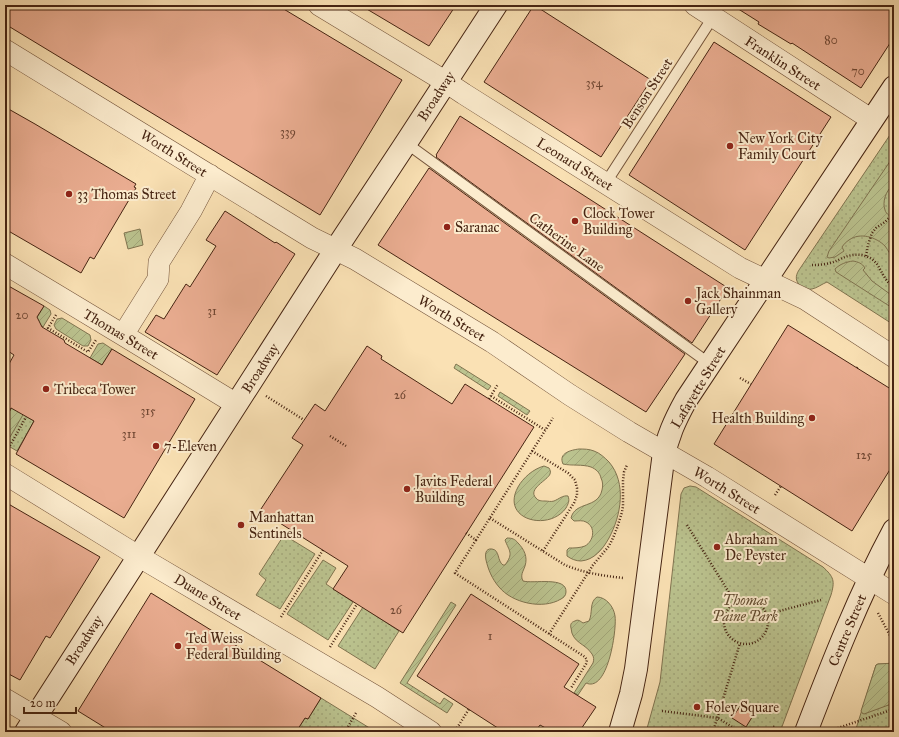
<svg xmlns="http://www.w3.org/2000/svg" width="899" height="737" font-family="'IM FELL Great Primer',serif">
<style>
.grass{fill:url(#grass-dots);stroke:#807450}
.garden{fill:url(#garden-furrows);stroke:#807450}
.building{fill:#eaad91;stroke:#462412}
.lines{fill:none;stroke-linecap:round;stroke-linejoin:round}
.lane-casing{stroke:#73533a;stroke-width:12}
.street-casing{stroke:#73533a;stroke-width:22}
.secondary-casing{stroke:#462412;stroke-width:24}
.path{stroke:#462412;stroke-width:2.5;stroke-dasharray:1 2;stroke-linecap:butt}
.lane{stroke:#fcecce;stroke-width:10}
.street{stroke:#fcecce;stroke-width:21}
.secondary{stroke:#fcecce;stroke-width:22}
.poi-dot{fill:#8f2418;stroke:#fcecce;stroke-width:1.5}
.labels{text-anchor:middle;stroke-width:4;stroke-linejoin:round;paint-order:stroke}
.number-label{font-size:12px;fill:#6f4632}
.street-label{font-size:14px;fill:#462412;stroke:#fcecce}
.poi-label{font-size:14px;fill:#462412;stroke:#fcecce;text-anchor:start}
.park-label{font-size:14px;font-style:italic;fill:#634c31;stroke:#fcecce}
</style>
<defs>
<pattern id="grass-dots" width="8" height="8" patternUnits="userSpaceOnUse"><rect width="8" height="8" fill="#bbc38f"/><path d="M2 2h.1M6 6h.1" fill="none" stroke="#a2a77a" stroke-width="1.8" stroke-linecap="round"/></pattern>
<pattern id="garden-furrows" width="10" height="10" patternUnits="userSpaceOnUse"><rect width="10" height="10" fill="#bbc38f"/><path d="M-1 1l2-2M0 10L10 0M9 11l2-2" fill="none" stroke="#a2a77a"/></pattern>
</defs>
<rect width="100%" height="100%" fill="#fae1b4"/>
<filter id="stains"><feTurbulence type="fractalNoise" baseFrequency=".005" numOctaves="4"/><feColorMatrix values="0 0 0 0 .2 0 0 0 0 .09 0 0 0 0 .02 0 0 0 .5 -.17"/></filter>
<radialGradient id="worn" r=".72"><stop offset=".6" stop-color="#630" stop-opacity="0"/><stop offset="1" stop-color="#630" stop-opacity=".3"/></radialGradient>
<path class="grass" d="M894 129V325L827 282C822 284 817 288 812 289 808 290 805 288 802 287 795 282 795 276 799 270Z
M5 403 34 421 17 451 5 444Z
M690 486 696 487 823 567C834 577 835 581 831 595L780 732H646L660 682 681 494 684 488Z
M284 535 315 554 280 609 256 595 266 580 259 574Z
M323 560 336 568 326 584 353 602 328 640 287 614Z
M363 607 399 631 375 669 338 646Z
M894 663V732H855L876 665 878 664H892Z
M321 698 376 732H296L305 718 308 719Z"/>
<path class="garden" d="M893 157 894 186H892C886 191 882 202 885 210 886 214 891 217 894 219V259C891 256 888 250 885 246 876 237 860 232 849 240 846 242 844 244 842 247L844 251 835 257 829 258 827 257 829 251Z
M140 229 143 245 128 249 124 233Z
M853 261C858 262 862 263 865 268L863 270 872 281 894 297V309L836 272 835 269C840 264 846 262 853 261Z
M44 306 50 310 51 314 43 327C39 323 39 324 33 324Z
M62 318 90 335 91 340 88 346H83L56 329 54 325 57 319Z
M103 343 112 349 102 365 90 358 98 344Z
M456 364 491 386 488 390 454 368Z
M500 392 530 411 527 415 498 396Z
M12 407 24 413 10 437 5 434V420Z
M579 449C584 449 589 449 594 451 600 453 605 458 609 462 627 483 621 516 609 538 603 549 594 560 581 561 576 561 571 559 567 556V550L569 548C574 548 580 548 585 546 594 541 596 527 586 522 583 520 578 521 574 521L571 518C575 501 598 509 602 490 603 486 603 482 601 478 600 473 596 469 591 467 582 464 572 466 563 464 558 453 571 450 579 449Z
M544 466 549 468C550 470 551 471 550 474 548 480 527 489 536 498 538 501 542 501 545 501 548 501 551 502 554 501 559 499 563 495 568 496 570 501 568 504 566 508 549 532 500 520 518 487 523 478 533 469 544 466Z
M507 538C512 538 515 539 518 543 524 549 528 557 525 566 523 572 520 575 523 581 533 584 567 576 566 592 566 596 563 598 561 599 543 610 512 603 499 587 492 579 488 569 486 560 485 555 485 548 492 549 500 550 497 561 503 565H505C514 553 509 551 505 540Z
M597 597C606 597 614 607 615 616 617 629 608 693 586 683L578 695 574 693 593 663C594 660 594 657 592 654 585 643 572 643 571 628 570 625 571 622 575 621 578 619 580 621 583 623L589 621C593 613 589 602 597 597Z
M451 602 456 605 407 683 440 704 444 698 453 704 447 713 400 683Z
M894 663V703L864 714 862 713 861 711 876 665 878 664Z"/>
<path class="building" d="M8 5H277L402 80 320 215 5 24V10Z
M360 5H456L429 46Z
M534 5 651 80 601 157 484 82Z
M732 5H894V37L861 88 792 43 791 44 758 24 759 22Z
M714 42 831 117 745 250 629 175Z
M5 107 35 124 136 184 134 187 136 188 94 259 90 257 81 273 5 229Z
M460 116 728 288 692 343 436 157 437 156 436 155Z
M429 168 685 354 646 412 378 245Z
M225 211 275 243 276 242 295 254 217 375 145 332 156 315 164 319 186 284 190 287 216 246 206 240Z
M5 284 44 306 37 317 42 327 64 340 65 343 102 365 112 349 195 399 124 518 16 454 34 421 11 408 5 420V371L14 355 5 349Z
M788 325 894 391V463L852 531 714 444Z
M367 346 382 356 381 359 452 404 465 384 534 427 403 633 333 589 348 566 275 520 274 522 259 512 303 445 292 438 315 404 325 411Z
M5 502 100 557 50 638 46 636 20 680 5 672Z
M151 593 321 698 308 719 305 718 296 732H112L78 711Z
M471 594 579 664 564 687 596 707 579 732H553L540 725 535 732H504L417 676Z
M741 705 754 714 746 727 732 718Z"/>
<g class="lines">
<defs>
<path id="lane" d="M406 143 710 364
M605 184 713 17"/>
<path id="street" d="M319 5 446 82 464 94 740 268 805 299 894 357
M695 5 872 120
M5 50 312 238 355 259 492 342 570 395 629 432 707 477 894 594
M5 264 123 335 236 404
M123 335 158 279 159 262 191 211 210 175
M5 474 138 556 377 697 431 732
M5 699 61 732"/>
<path id="secondary" d="M26 732 336 249 406 143 496 5
M620 732 631 694 636 669 663 460C667 437 675 420 686 400L894 87
M806 732C832 664 859 595 894 530"/>
</defs>
<use href="#lane" class="lane-casing"/>
<use href="#street" class="street-casing"/>
<use href="#secondary" class="secondary-casing"/>
<path class="path" d="M891 147 894 148
M866 256 868 245 872 233 876 228 885 222 894 213
M812 265C820 265 829 264 836 261 839 260 842 258 845 257 855 253 869 254 876 263 878 265 879 268 881 271 884 277 888 283 894 288
M56 315 48 328 88 352 96 340
M857 368 859 366
M740 378 751 384
M266 396 304 420
M491 396 545 430
M489 399 498 384
M5 406 6 404
M330 436 346 446
M7 451 26 417
M532 451 568 473 575 480 577 488V495L574 503 543 551
M889 471 894 473
M775 495 781 486
M490 518 565 565C584 573 604 576 624 578
M687 525 735 602
M466 533 476 540 553 418
M476 540 455 573 585 657 587 660 586 664 571 688
M724 622a22 22 0 1 1 44 0a22 22 0 1 1-44 0Z
M878 613 894 643
M768 614 821 600
M281 617 323 550
M549 634 593 565 609 546 613 538 617 528 622 512 623 506V481L624 472 627 465
M330 647 357 604
M662 711 718 718 740 732
M457 728 469 709
M832 730 894 709
M345 732 356 713
M713 732 740 643
M766 732 775 726"/>
<use href="#lane" class="lane"/>
<use href="#street" class="street"/>
<use href="#secondary" class="secondary"/>
</g>
<g class="poi-dot">
<circle cx="730" cy="146" r="4"/>
<circle cx="69" cy="194" r="4"/>
<circle cx="575" cy="221" r="4"/>
<circle cx="447" cy="227" r="4"/>
<circle cx="688" cy="301" r="4"/>
<circle cx="46" cy="389" r="4"/>
<circle cx="812" cy="418" r="4"/>
<circle cx="156" cy="446" r="4"/>
<circle cx="407" cy="489" r="4"/>
<circle cx="241" cy="525" r="4"/>
<circle cx="717" cy="547" r="4"/>
<circle cx="178" cy="646" r="4"/>
<circle cx="697" cy="707" r="4"/>
</g>
<g class="labels">
<g class="number-label">
<text x="831" y="44">80</text>
<text x="858" y="75">70</text>
<text x="594" y="87">354</text>
<text x="288" y="136">339</text>
<text x="212" y="315">31</text>
<text x="22" y="319">20</text>
<text x="400" y="399">26</text>
<text x="148" y="415">315</text>
<text x="129" y="438">311</text>
<text x="864" y="459">125</text>
<text x="396" y="614">26</text>
<text x="490" y="640">1</text>
</g>
<g class="street-label">
<text transform="translate(783 63) rotate(33)" y="5">Franklin Street</text>
<text transform="translate(647 93) rotate(-57)" y="5">Benson Street</text>
<text transform="translate(436 96) rotate(-57)" y="5">Broadway</text>
<text transform="translate(174 153) rotate(32)" y="5">Worth Street</text>
<text transform="translate(575 164) rotate(32)" y="5">Leonard Street</text>
<text transform="translate(567 242) rotate(36)" y="5">Catherine Lane</text>
<text transform="translate(452 318) rotate(31)" y="5">Worth Street</text>
<text transform="translate(121 334) rotate(31)" y="5">Thomas Street</text>
<text transform="translate(260 368) rotate(-57)" y="5">Broadway</text>
<text transform="translate(698 387) rotate(-59)" y="5">Lafayette Street</text>
<text transform="translate(727 490) rotate(32)" y="5">Worth Street</text>
<text transform="translate(208 597) rotate(31)" y="5">Duane Street</text>
<text transform="translate(847 630) rotate(-67)" y="5">Centre Street</text>
<text transform="translate(84 640) rotate(-57)" y="5">Broadway</text>
</g>
<g class="poi-label">
<text x="738" y="143">New York City<tspan x="738" dy="16">Family Court</tspan></text>
<text x="77" y="199">33 Thomas Street</text>
<text x="583" y="218">Clock Tower<tspan x="583" dy="16">Building</tspan></text>
<text x="455" y="232">Saranac</text>
<text x="696" y="298">Jack Shainman<tspan x="696" dy="16">Gallery</tspan></text>
<text x="54" y="394">Tribeca Tower</text>
<text x="804" y="423" text-anchor="end">Health Building</text>
<text x="164" y="451">7-Eleven</text>
<text x="415" y="486">Javits Federal<tspan x="415" dy="16">Building</tspan></text>
<text x="249" y="522">Manhattan<tspan x="249" dy="16">Sentinels</tspan></text>
<text x="725" y="544">Abraham<tspan x="725" dy="16">De Peyster</tspan></text>
<text x="186" y="643">Ted Weiss<tspan x="186" dy="16">Federal Building</tspan></text>
<text x="705" y="712">Foley Square</text>
</g>
<g class="park-label">
<text x="745" y="605">Thomas<tspan x="745" dy="16">Paine Park</tspan></text>
</g>
</g>
<rect width="899" height="737" fill="none" stroke="#fae1b4" stroke-width="20"/>
<rect x="6" y="6" width="887" height="725" fill="none" stroke="#462412" stroke-width="2"/>
<rect x="10" y="10" width="879" height="717" fill="none" stroke="#462412"/>
<path d="M24 707v6h52v-6" fill="none" stroke="#462412" stroke-width="2"/>
<text x="30" y="707" font-size="12" fill="#462412" stroke="#fcecce" stroke-width="3" paint-order="stroke">20 m</text>
<rect width="100%" height="100%" filter="url(#stains)"/>
<rect width="100%" height="100%" fill="url(#worn)"/>
</svg>
